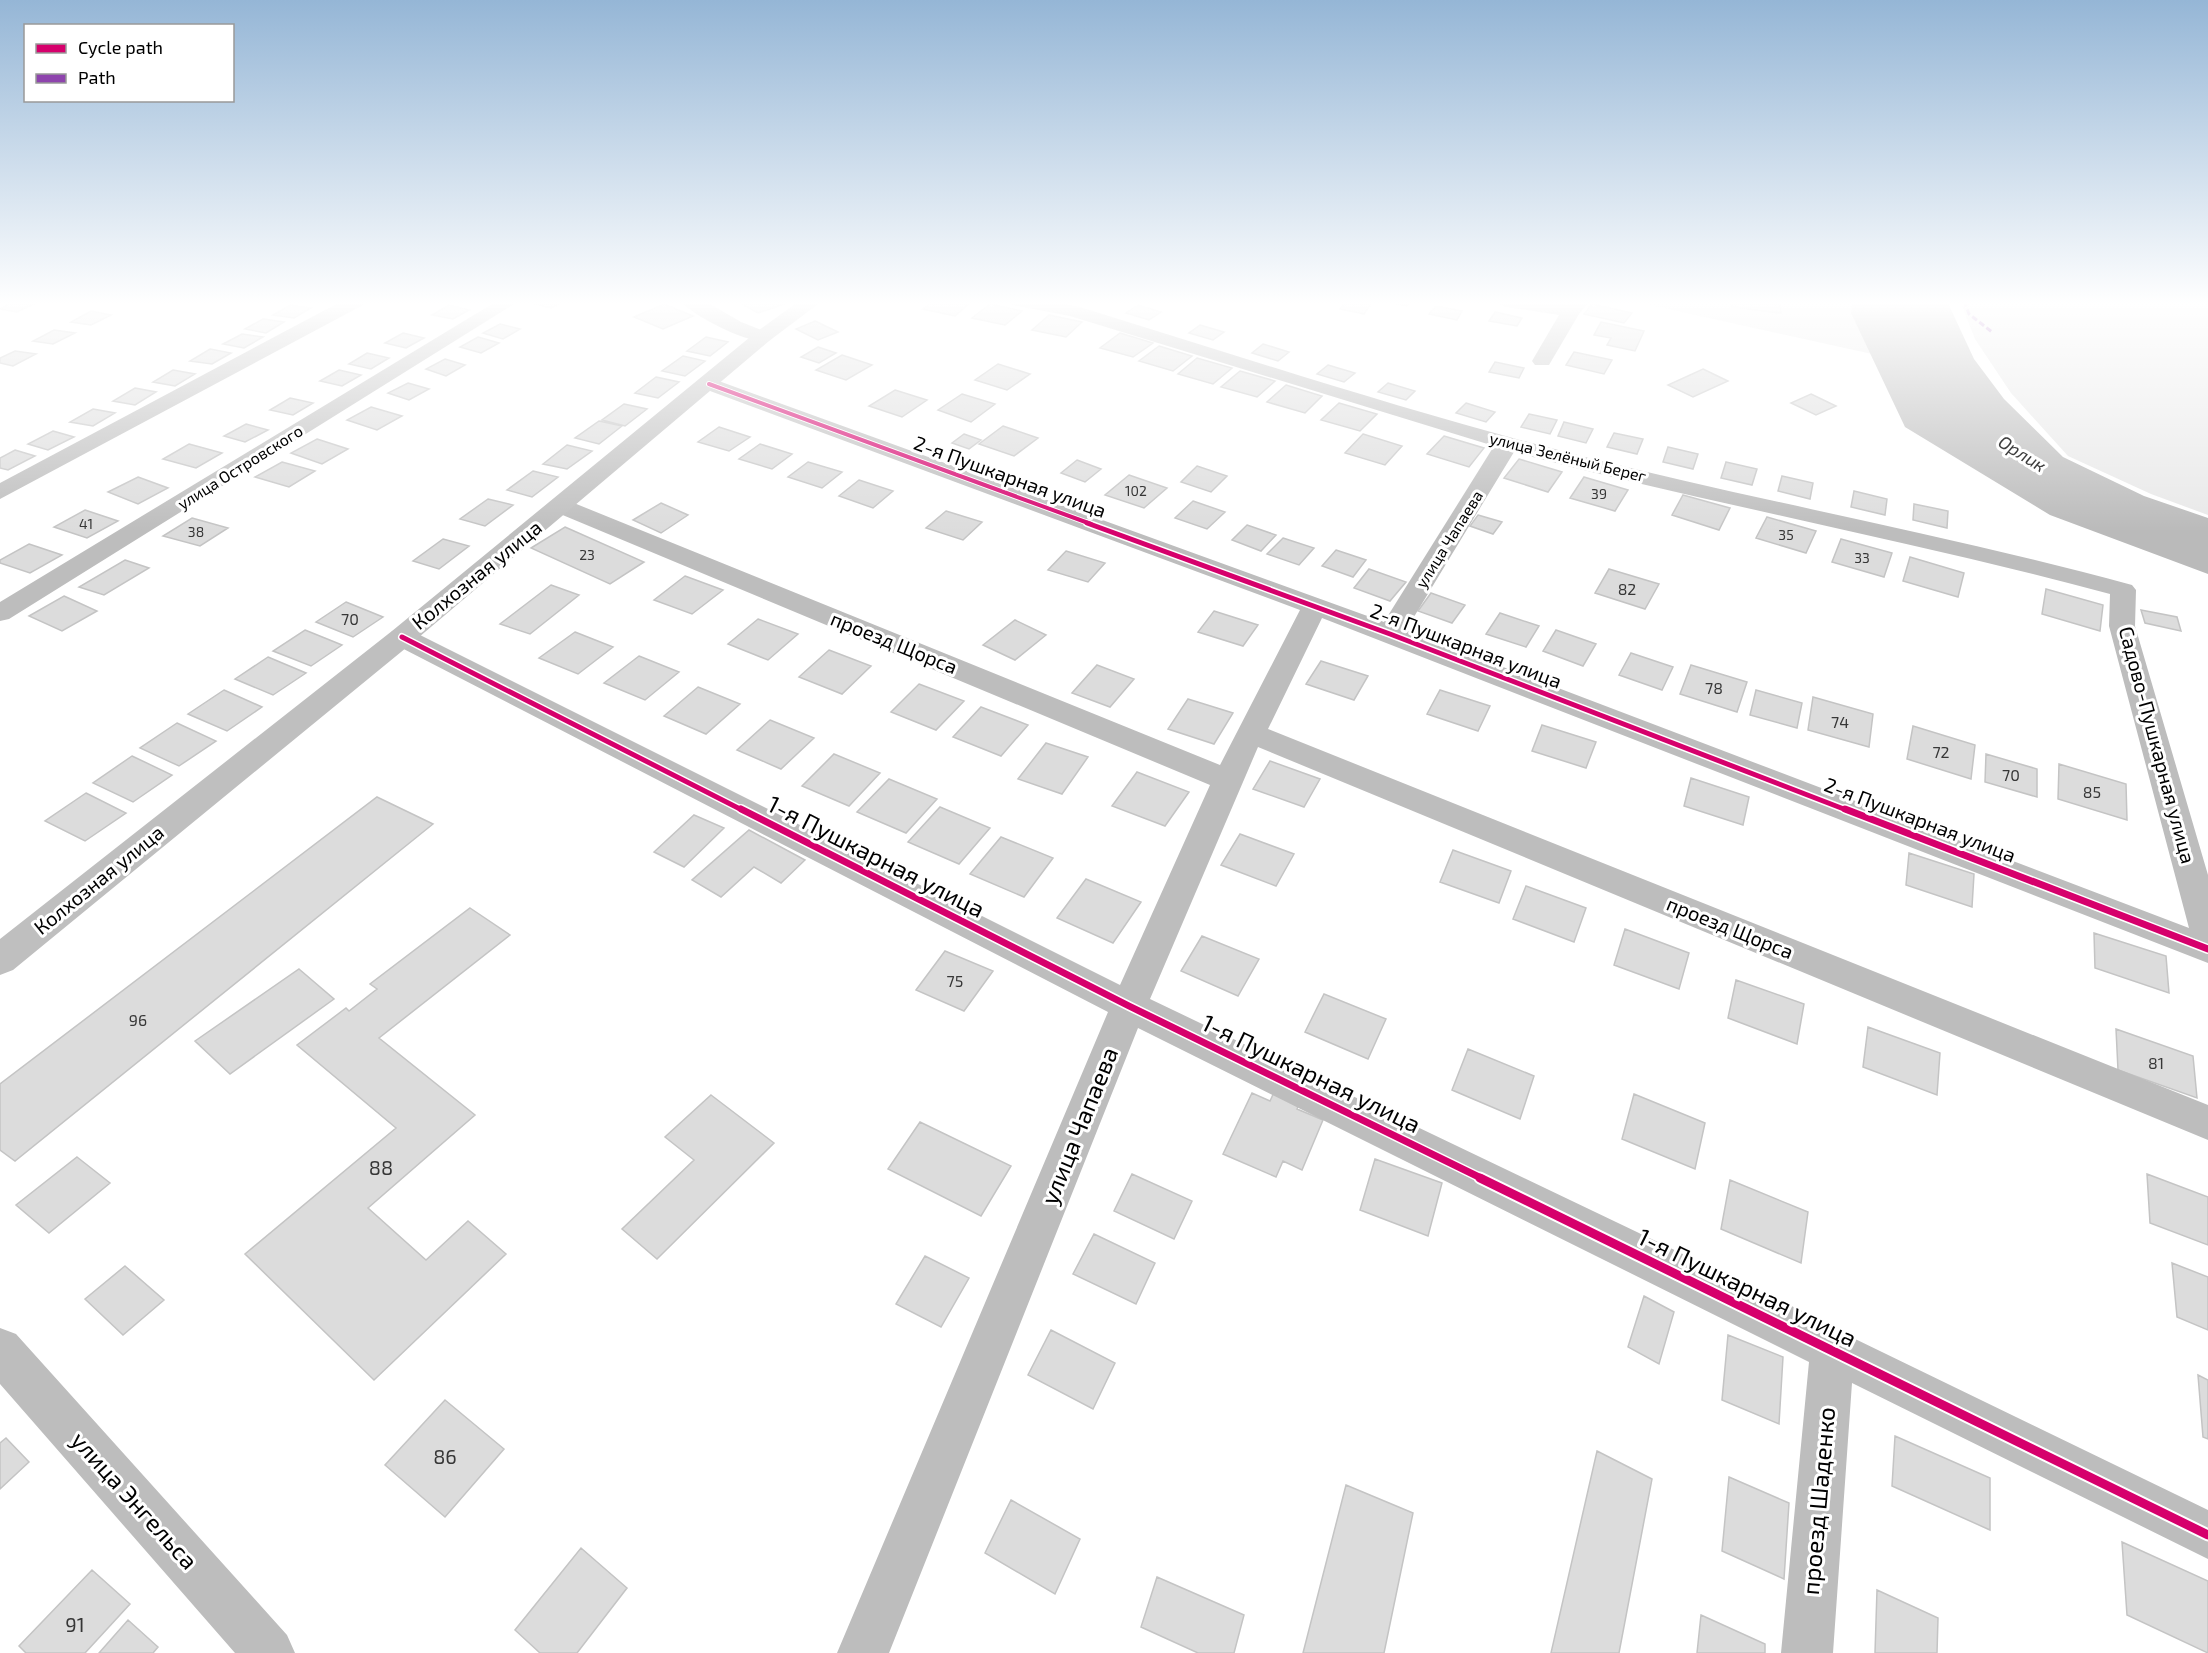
<svg xmlns="http://www.w3.org/2000/svg" width="2208" height="1653" font-family="'Exo 2',sans-serif">
<style>
.green{fill:#e8e8e8}
.water{fill:#bababa}
.building{fill:#dcdcdc;stroke:#c4c4c4;stroke-width:1.5}
.lines{fill:none;stroke-linecap:round;stroke-linejoin:round}
.minor{fill:#bdbdbd;fill-rule:evenodd}
.tertiary{fill:#bdbdbd;fill-rule:evenodd}
.secondary{fill:#bfbfbf;fill-rule:evenodd}
.quiet{stroke:#8e44ad;stroke-width:3;stroke-dasharray:6 3;stroke-linecap:butt}
.cycleway-far3-casing{stroke:#fff;stroke-width:6}
.cycleway-far2-casing{stroke:#fff;stroke-width:8}
.cycleway-far1-casing{stroke:#fff;stroke-width:10}
.cycleway-casing{stroke:#fff;stroke-width:13}
.cycleway-far3{stroke:#d6006c;stroke-width:4}
.cycleway-far2{stroke:#d6006c;stroke-width:5}
.cycleway-far1{stroke:#d6006c;stroke-width:7}
.cycleway{stroke:#d6006c;stroke-width:9}
.labels{text-anchor:middle;stroke-width:6;stroke-linejoin:round;paint-order:stroke}
.far-number-label{font-size:14px;fill:#373737}
.far-street-label{font-size:16px;fill:#000;stroke:#fff}
.number-label{font-size:16px;fill:#373737}
.far-water-label{font-size:18px;font-style:italic;fill:#3e3e3e;stroke:#fff}
.street-label{font-size:20px;fill:#000;stroke:#fff}
.near-number-label{font-size:20px;fill:#373737}
.near-street-label{font-size:24px;fill:#000;stroke:#fff}
</style>
<rect width="100%" height="100%" fill="#fff"/>
<path class="green" d="M1632 301H1852L1851 313 1872 354Z
M1960 301H2208V515L2151 494 2068 456 2011 393 1975 339Z"/>
<path class="water" d="M1852 301H1947L1974 359 2004 399 2063 457 2144 496 2208 518V574L2050 515 1905 427 1851 313Z"/>
<path class="building" d="M14 301H40L17 312 0 309Z
M536 301H565L551 308 532 303Z
M756 301H779L784 304 758 313 744 305Z
M933 301H972L955 316 923 309Z
M1346 301H1373L1364 314 1340 309Z
M1380 301H1410L1407 306Z
M1732 301H1780L1781 313 1732 307Z
M664 304 693 316 663 329 634 317Z
M990 304 1022 311 1005 325 972 318Z
M1592 304 1632 313 1624 323 1584 314Z
M290 305 311 308 294 318 273 315Z
M449 305 469 310 453 319 432 315Z
M1138 305 1161 312 1149 320 1126 313Z
M1436 306 1462 311 1457 320 1429 314Z
M91 311 111 315 91 325 71 322Z
M1495 312 1522 318 1517 326 1489 321Z
M1049 315 1082 322 1066 337 1032 330Z
M263 319 284 322 266 333 245 329Z
M815 321 838 332 818 340 796 329Z
M1601 322 1644 331 1635 351 1607 345 1611 338 1594 335Z
M500 324 520 329 503 339 483 333Z
M1200 325 1224 332 1213 340 1189 333Z
M54 330 75 333 53 344 33 341Z
M403 333 424 338 406 348 385 343Z
M1120 333 1153 343 1133 357 1100 348Z
M242 334 263 337 244 348 223 344Z
M478 337 499 343 481 353 460 347Z
M706 337 728 342 710 356 687 351Z
M1263 344 1289 352 1278 361 1252 353Z
M1159 346 1192 356 1173 371 1139 361Z
M818 347 836 353 819 363 801 357Z
M210 349 231 353 212 364 190 361Z
M15 351 36 354 13 366 0 363V358Z
M1574 352 1612 360 1604 374 1566 365Z
M367 353 389 358 371 369 349 364Z
M842 355 872 365 846 380 816 370Z
M683 356 705 361 685 376 662 371Z
M1197 358 1232 368 1213 384 1178 374Z
M445 359 465 365 446 376 426 369Z
M1495 362 1524 368 1519 378 1489 372Z
M998 364 1030 374 1007 390 975 380Z
M1328 365 1355 373 1344 382 1317 374Z
M1703 369 1728 381 1693 397 1668 385Z
M173 370 195 374 175 386 153 382Z
M339 370 361 375 342 386 320 381Z
M1240 371 1275 381 1257 397 1221 387Z
M656 377 679 382 658 398 635 393Z
M408 383 429 389 409 400 388 393Z
M1388 383 1415 391 1406 400 1378 392Z
M1286 385 1322 396 1305 413 1267 402Z
M135 388 156 392 135 405 113 401Z
M895 390 927 400 902 417 869 406Z
M962 394 995 404 971 422 938 410Z
M1811 394 1836 406 1816 415 1791 403Z
M290 398 313 403 293 415 270 410Z
M1339 403 1377 414 1360 431 1321 420Z
M1466 403 1495 412 1486 422 1456 413Z
M624 404 647 409 625 426 602 420Z
M371 407 402 416 377 430 347 420Z
M93 409 115 413 93 426 70 422Z
M1529 414 1557 420 1550 434 1521 427Z
M599 421 622 426 599 444 575 438Z
M1564 422 1593 429 1586 443 1558 436Z
M246 424 268 430 245 442 224 436Z
M1003 426 1038 438 1014 456 979 444Z
M719 427 750 437 729 451 698 442Z
M53 431 74 437 48 450 28 444Z
M1614 433 1643 439 1637 454 1607 447Z
M964 434 981 440 969 449 952 443Z
M1363 434 1402 446 1385 465 1345 453Z
M1444 436 1484 448 1469 467 1427 454Z
M317 439 348 449 322 464 291 453Z
M189 444 222 453 196 468 163 459Z
M760 444 792 454 772 469 739 459Z
M567 445 592 451 567 469 543 464Z
M1668 447 1698 454 1693 469 1663 462Z
M15 450 35 456 8 470 0 468V458Z
M1519 459 1562 472 1548 492 1504 478Z
M1077 460 1101 469 1085 482 1061 473Z
M282 462 315 471 289 487 255 477Z
M808 462 842 472 822 488 788 477Z
M1726 462 1757 469 1752 485 1721 478Z
M1197 466 1227 476 1211 492 1181 482Z
M533 471 558 477 532 497 507 490Z
M1129 475 1167 488 1144 508 1105 495Z
M1782 476 1813 483 1810 499 1778 491Z
M138 477 168 488 138 504 108 492Z
M1584 477 1628 490 1615 511 1570 498Z
M859 480 893 491 873 508 839 496Z
M1854 491 1887 499 1885 515 1851 507Z
M1683 495 1730 508 1719 530 1672 515Z
M488 499 513 505 485 526 460 519Z
M1193 501 1225 512 1207 529 1175 518Z
M661 503 688 515 661 533 633 520Z
M1914 504 1948 511 1947 528 1913 520Z
M85 510 118 521 87 538 54 527Z
M946 511 982 522 963 540 926 528Z
M1478 515 1502 522 1493 534 1470 526Z
M1767 517 1816 531 1806 553 1756 538Z
M192 518 228 528 200 546 163 536Z
M1247 525 1276 535 1261 551 1232 540Z
M565 527 644 562 610 584 531 548Z
M1283 538 1314 548 1299 565 1267 554Z
M443 539 469 546 439 569 413 561Z
M1841 539 1892 553 1884 577 1832 562Z
M29 544 62 555 30 573 0 563V560Z
M1336 550 1366 560 1353 577 1322 566Z
M1066 551 1105 563 1088 582 1048 570Z
M1910 557 1964 573 1958 597 1903 581Z
M125 560 149 568 104 595 79 587Z
M1369 569 1406 582 1390 601 1354 588Z
M1609 569 1659 584 1645 609 1595 593Z
M685 576 723 590 692 614 654 600Z
M551 585 579 595 530 634 500 624Z
M2046 589 2103 605 2100 631 2042 614Z
M1431 593 1465 605 1452 623 1418 611Z
M64 596 97 611 62 631 29 616Z
M346 602 383 617 353 637 316 622Z
M2141 610 2177 617 2181 631 2145 623Z
M1214 611 1258 625 1243 646 1198 632Z
M1500 613 1539 626 1526 647 1486 634Z
M758 619 798 634 768 660 728 644Z
M1015 620 1046 635 1015 660 983 645Z
M305 630 342 645 311 666 273 651Z
M1556 630 1596 644 1583 666 1543 651Z
M575 632 613 647 578 674 539 658Z
M829 650 871 666 842 694 799 677Z
M1631 653 1673 667 1662 690 1619 675Z
M639 656 679 672 645 700 604 683Z
M268 657 306 673 273 695 235 679Z
M1321 661 1368 676 1354 700 1306 684Z
M1097 665 1134 679 1110 707 1072 693Z
M1691 665 1747 682 1737 712 1680 694Z
M919 684 964 701 936 730 891 712Z
M698 687 740 704 706 734 664 716Z
M224 690 262 707 227 731 188 714Z
M1440 690 1490 706 1478 731 1427 714Z
M1756 690 1802 703 1797 728 1750 715Z
M1813 697 1873 714 1869 747 1808 730Z
M1188 699 1233 713 1214 744 1168 729Z
M981 707 1028 725 1001 756 953 737Z
M770 720 814 738 781 769 737 750Z
M177 723 216 741 179 766 140 748Z
M1542 725 1596 742 1586 768 1532 751Z
M1913 726 1975 745 1971 779 1907 759Z
M1046 743 1088 757 1062 794 1018 779Z
M834 754 880 773 849 806 802 786Z
M1986 754 2037 769V797L1985 782Z
M132 756 172 775 133 802 93 783Z
M1270 761 1320 779 1304 807 1253 789Z
M2059 764 2126 784 2127 820 2058 799Z
M1137 772 1189 792 1165 826 1112 806Z
M1691 778 1749 797 1743 825 1684 806Z
M889 779 937 799 906 833 857 812Z
M86 793 126 813 85 841 45 821Z
M377 797 433 824 15 1161 0 1150V1084Z
M940 807 990 828 959 864 908 842Z
M694 815 724 828 684 867 654 852Z
M749 830 805 860 781 883 754 867 721 897 692 880Z
M1240 834 1294 854 1276 886 1221 865Z
M1001 837 1053 858 1024 897 970 874Z
M1453 850 1511 871 1499 903 1440 882Z
M1909 853 1974 874 1972 907 1906 885Z
M1086 879 1141 902 1113 943 1057 918Z
M1526 886 1586 908 1574 942 1513 919Z
M470 908 510 935 379 1038 475 1115 368 1208 426 1260 468 1221 506 1254 374 1380 245 1254 396 1128 297 1045 346 1008 349 1011 377 989 370 984Z
M1625 929 1689 953 1679 989 1614 965Z
M2094 933 2166 956 2169 993 2095 968Z
M1202 936 1259 959 1238 996 1181 971Z
M945 951 993 971 964 1011 916 990Z
M299 969 334 999 230 1074 195 1041Z
M1736 980 1804 1004 1797 1044 1728 1018Z
M1324 994 1386 1019 1368 1059 1305 1032Z
M1868 1027 1940 1053 1937 1095 1863 1067Z
M2116 1029 2193 1056 2197 1098 2118 1070Z
M1468 1049 1534 1076 1520 1119 1452 1090Z
M1276 1088 1301 1099 1297 1109 1323 1120 1302 1170 1283 1161 1276 1177 1223 1154 1252 1093 1270 1101Z
M1634 1094 1705 1123 1695 1169 1622 1139Z
M711 1095 774 1143 657 1259 622 1229 694 1160 665 1137Z
M920 1122 1011 1166 981 1216 888 1169Z
M77 1157 110 1183 49 1233 16 1205Z
M1375 1159 1442 1183 1428 1236 1360 1210Z
M1132 1174 1192 1201 1174 1239 1114 1211Z
M2147 1174 2208 1197V1245L2150 1223Z
M1730 1180 1808 1212 1801 1263 1721 1229Z
M1094 1234 1155 1263 1136 1304 1073 1274Z
M925 1256 969 1278 941 1327 896 1304Z
M2172 1263 2208 1277V1330L2177 1317Z
M125 1266 164 1300 123 1335 85 1299Z
M1644 1296 1674 1312 1659 1364 1628 1347Z
M1051 1330 1115 1363 1093 1409 1028 1375Z
M1728 1335 1783 1357 1779 1424 1722 1400Z
M2198 1375 2208 1380V1439L2203 1437Z
M445 1400 504 1449 445 1517 385 1465Z
M1895 1436 1990 1478V1530L1892 1486Z
M6 1438 29 1462 0 1489V1443Z
M1597 1451 1652 1479 1619 1653H1551Z
M1729 1477 1789 1503 1784 1579 1722 1551Z
M1346 1485 1413 1513 1384 1653H1303Z
M1011 1500 1080 1539 1055 1594 985 1553Z
M2122 1542 2208 1581V1653L2127 1615Z
M581 1548 627 1588 577 1653H540L515 1630Z
M92 1570 130 1604 85 1653H26L19 1646Z
M1157 1577 1244 1615 1234 1653H1198L1141 1627Z
M1877 1590 1938 1618 1937 1653H1875Z
M1701 1615 1765 1644V1653H1697Z
M128 1620 158 1647 153 1653H99Z"/>
<g class="lines">
<path class="minor" d="M342 301H365L363 305 0 499V483Z
M497 301H519L9 619 0 621V602Z
M1010 301H1049L1080 307C1249 359 1417 415 1589 458 1769 503 1952 536 2132 585L2136 590 2135 626 2208 875V963L1322 618 1268 729 2208 1105V1140L1258 747 1150 999 1848 1333 1849 1336 2208 1510V1559L1852 1383 1833 1653H1781L1809 1362 1138 1028 889 1653H837L1108 1012 392 643 389 637 392 631 402 629 412 631 1120 985 1210 785 553 511 549 506 553 501H569L1220 765 1300 610 702 388 699 384 702 380H716L1384 622 1494 446 1070 316 1012 305ZM1514 452C1711 504 1913 541 2110 594L2109 626 2189 928 1406 630Z
M1498 301H1542L1567 305 1570 301H1590L1579 314 1549 365H1535L1532 361 1559 315 1507 307 1500 305Z
M0 1328 16 1334 287 1635 295 1653H235L0 1384Z"/>
<path class="tertiary" d="M681 301H705L741 322 769 333 772 337 769 341C752 346 692 316 681 301Z"/>
<path class="secondary" d="M799 301H822L769 341 412 643 13 970 0 975V939L392 631 755 333Z"/>
<path class="quiet" d="M1964 301 1969 314 1992 332"/>
<defs>
<path id="cycleway-far3" d="M709 384 1091 524"/>
<path id="cycleway-far2" d="M1087 523 1390 634 1849 811
M402 637 744 811"/>
<path id="cycleway-far1" d="M741 809 1129 1006 1483 1179
M1845 809 2208 949"/>
<path id="cycleway" d="M1480 1178 2208 1535"/>
</defs>
<use href="#cycleway-far3" class="cycleway-far3-casing"/>
<use href="#cycleway-far2" class="cycleway-far2-casing"/>
<use href="#cycleway-far1" class="cycleway-far1-casing"/>
<use href="#cycleway" class="cycleway-casing"/>
<use href="#cycleway-far3" class="cycleway-far3"/>
<use href="#cycleway-far2" class="cycleway-far2"/>
<use href="#cycleway-far1" class="cycleway-far1"/>
<use href="#cycleway" class="cycleway"/>
</g>
<linearGradient id="sky" x2="0" y2="1"><stop stop-color="#95b6d6"/><stop offset="0.57" stop-color="#fff"/><stop offset="1" stop-color="#fff" stop-opacity="0"/></linearGradient>
<rect width="2208" height="532" fill="url(#sky)"/>
<g class="labels">
<g class="far-number-label">
<text x="1136" y="496">102</text>
<text x="1599" y="499">39</text>
<text x="86" y="529">41</text>
<text x="196" y="537">38</text>
<text x="1786" y="540">35</text>
<text x="587" y="560">23</text>
<text x="1862" y="563">33</text>
</g>
<g class="far-street-label">
<text transform="translate(1568 457) rotate(14)" y="6">улица Зелёный Берег</text>
<text transform="translate(240 467) rotate(-32)" y="6">улица Островского</text>
<text transform="translate(1449 539) rotate(-58)" y="6">улица Чапаева</text>
</g>
<g class="number-label">
<text x="1627" y="595">82</text>
<text x="350" y="625">70</text>
<text x="1714" y="694">78</text>
<text x="1840" y="728">74</text>
<text x="1941" y="758">72</text>
<text x="2011" y="781">70</text>
<text x="2092" y="798">85</text>
<text x="955" y="987">75</text>
<text x="138" y="1026">96</text>
<text x="2156" y="1069">81</text>
</g>
<g class="far-water-label">
<text transform="translate(2022 454) rotate(32)" y="6">Орлик</text>
</g>
<g class="street-label">
<text transform="translate(1010 477) rotate(20)" y="7">2-я Пушкарная улица</text>
<text transform="translate(477 575) rotate(-39)" y="7">Колхозная улица</text>
<text transform="translate(894 643) rotate(22)" y="7">проезд Щорса</text>
<text transform="translate(1466 646) rotate(21)" y="7">2-я Пушкарная улица</text>
<text transform="translate(2157 745) rotate(75)" y="7">Садово-Пушкарная улица</text>
<text transform="translate(1920 820) rotate(21)" y="7">2-я Пушкарная улица</text>
<text transform="translate(99 880) rotate(-39)" y="7">Колхозная улица</text>
<text transform="translate(1730 928) rotate(22)" y="7">проезд Щорса</text>
</g>
<g class="near-number-label">
<text x="381" y="1175">88</text>
<text x="445" y="1464">86</text>
<text x="75" y="1632">91</text>
</g>
<g class="near-street-label">
<text transform="translate(876 857) rotate(27)" y="8">1-я Пушкарная улица</text>
<text transform="translate(1311 1074) rotate(26)" y="8">1-я Пушкарная улица</text>
<text transform="translate(1080 1126) rotate(-68)" y="8">улица Чапаева</text>
<text transform="translate(1747 1288) rotate(26)" y="8">1-я Пушкарная улица</text>
<text transform="translate(134 1501) rotate(48)" y="8">улица Энгельса</text>
<text transform="translate(1819 1501) rotate(-85)" y="8">проезд Шаденко</text>
</g>
</g>
<rect x="24" y="24" width="210" height="78" fill="#ffffff" stroke="#999999" stroke-width="1.5"/>
<rect x="36" y="44" width="30" height="9" fill="#d6006c" stroke="#999999" stroke-width="1.5"/>
<text x="78" y="54" font-size="18" fill="#000000">Cycle path</text>
<rect x="36" y="74" width="30" height="9" fill="#8e44ad" stroke="#999999" stroke-width="1.5"/>
<text x="78" y="84" font-size="18" fill="#000000">Path</text>
</svg>
